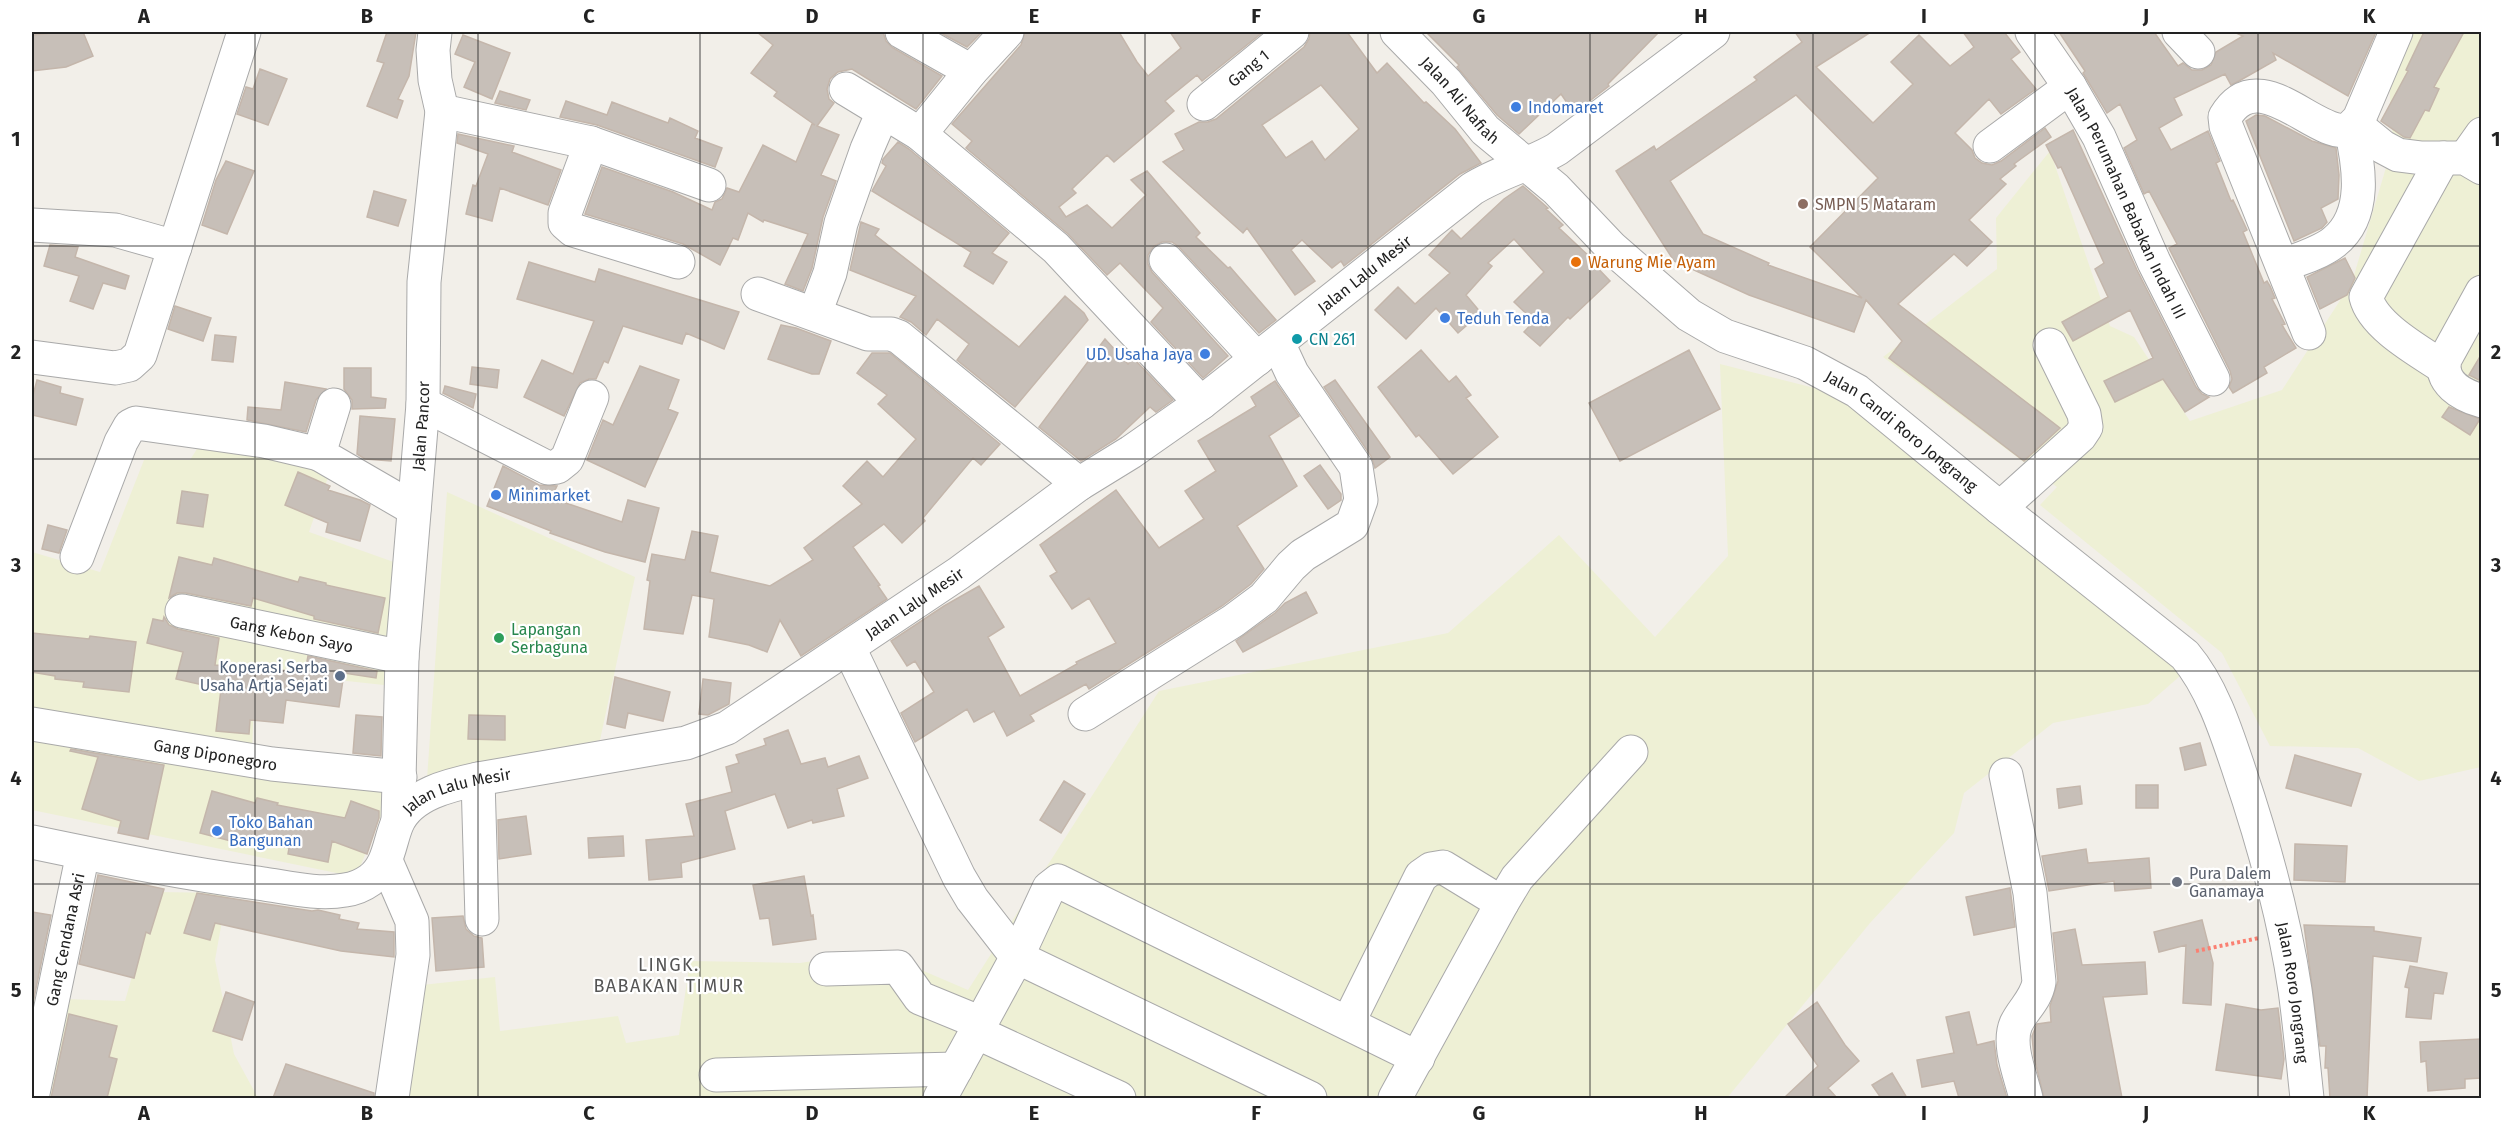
<svg xmlns="http://www.w3.org/2000/svg" width="2513" height="1130" font-family="'Fira Sans',sans-serif">
<style>
.farmland{fill:#eef0d5}
.building{fill:#c7bfb8;stroke:#c4b6ab;stroke-width:1.5;fill-rule:evenodd}
.lines{fill:none;stroke-linecap:round;stroke-linejoin:round}
.minor-casing{stroke:#a9a9a9;stroke-width:35}
.path{stroke:#fa8072;stroke-width:4;stroke-dasharray:3 3;stroke-linecap:butt}
.minor{stroke:#fff;stroke-width:33}
.grid{fill:none;stroke:#222;stroke-width:1.5;stroke-opacity:0.55}
.shop-dot{fill:#3f7fe0;stroke:#fff;stroke-width:2}
.education-dot{fill:#8d6e63;stroke:#fff;stroke-width:2}
.food-dot{fill:#e8710a;stroke:#fff;stroke-width:2}
.culture-dot{fill:#0f9aa8;stroke:#fff;stroke-width:2}
.leisure-dot{fill:#2e9e5b;stroke:#fff;stroke-width:2}
.service-dot{fill:#5c6f8a;stroke:#fff;stroke-width:2}
.worship-dot{fill:#6b7280;stroke:#fff;stroke-width:2}
.labels{text-anchor:middle;stroke-width:4.5;stroke-linejoin:round;paint-order:stroke}
.street-label{font-size:16px;fill:#222;stroke:#fff}
.shop-label{font-size:16px;fill:#366cbe;stroke:#fff;text-anchor:start}
.education-label{font-size:16px;fill:#785e54;stroke:#fff;text-anchor:start}
.food-label{font-size:16px;fill:#c56008;stroke:#fff;text-anchor:start}
.culture-label{font-size:16px;fill:#0d838f;stroke:#fff;text-anchor:start}
.leisure-label{font-size:16px;fill:#27864d;stroke:#fff;text-anchor:start}
.service-label{font-size:16px;fill:#4e5e75;stroke:#fff;text-anchor:end}
.worship-label{font-size:16px;fill:#5b616d;stroke:#fff;text-anchor:start}
.neighbourhood-label{font-size:18px;letter-spacing:1.5px;fill:#555;stroke:#fff}
.neatline{fill:none;stroke:#222;stroke-width:2}
.grid-label{font-size:20px;text-anchor:middle;font-weight:bold;fill:#222}
</style>
<rect width="100%" height="100%" fill="#f2efe9"/>
<path class="farmland" d="M2386 32H2481V767L2419 781 2358 748 2270 746 2222 653 2040 505 2057 487 1883 357 1997 269 1996 218 2050 151 2110 326 2134 337 2190 421 2282 390 2352 282 2393 144Z
M1720 364 1842 395 2188 669 2148 704 2053 723 1964 793 1954 833 1870 923 1727 1098H392L422 985 495 977 500 1031 618 1016 626 1043 679 1035 690 961 800 963 877 951 968 990 1159 691 1448 633 1559 535 1655 637 1728 556Z
M207 433 334 460 309 532 405 566 393 686 255 671 252 753 393 786 356 877 32 810V552L100 572 144 460H190Z
M447 492 635 577 600 740 427 779Z
M156 892 227 893 215 960 234 1054 258 1098H32V998L125 1001Z"/>
<path class="building" d="M64 32H83L93 56 66 67 32 71V35Z
M387 32H416L409 76 398 99 403 101 397 118 367 106 384 63 377 61Z
M757 32H883L886 41 893 48 942 76 916 109 852 69 838 72 830 79 827 89 829 99 834 103 817 126 839 135 821 175 836 181 823 217 812 268 803 291 785 284 808 234 764 220 763 222 748 213 738 240 733 238 720 265 683 244 585 214 602 167 673 192 712 210 715 202 722 199 727 188 739 192 763 145 796 162 812 124 815 125 774 96 777 92 751 73 773 45Z
M939 32H982L967 47Z
M1025 32H1119L1137 62 1148 76 1181 48 1170 32H1263L1202 81 1197 75 1165 101 1174 111 1114 162 1107 155 1072 189 1076 193 1059 207 1066 217 1087 205 1112 228 1146 195 1131 180 1147 171 1200 233 1196 237 1228 268 1230 267 1276 320 1259 333 1179 247 1172 242H1162L1154 246 1148 255V264L1152 272 1228 356 1203 378 1151 322 1163 308 1120 263 1107 275 1068 234 966 148 972 141 952 124 1021 45Z
M1310 32H1347L1377 73 1387 63 1424 103 1426 102 1455 129 1481 163 1460 174 1344 266 1341 261 1332 268 1302 240 1291 250 1315 281 1295 295 1247 228 1243 233 1163 162 1184 150 1175 134 1199 122H1208L1216 119 1304 47 1309 39ZM1321 85 1359 129 1325 160 1312 141 1286 158 1262 125Z
M1426 32H1659L1608 84 1609 86 1574 113 1561 94 1519 134 1497 115 1457 67 1459 65Z
M1795 32H1871L1816 67 1873 123 1913 84 1891 62 1919 35 1950 66 1974 47 1963 32H2004L2020 52 2011 59 2036 89 2001 114 1989 99 1955 133 1972 150 1975 158 1982 163 1992 165 2001 161 2045 128 2051 137 2014 164 2016 166 2000 179 2006 184 1969 220 1992 242 1967 266 1954 254 1898 304 2060 428 2024 461 1889 358 1902 341 1866 300 1854 332 1749 295 1674 261 1616 171 1654 146 1656 150 1757 80 1754 77 1802 42ZM1796 95 1878 178 1810 247 1862 298 1768 265 1769 263 1703 234 1670 181Z
M2059 32H2154L2178 66 2183 63 2192 70H2202L2211 65 2216 52 2243 36 2234 32H2376L2348 96 2273 53 2276 60 2239 81 2231 85 2225 74 2174 98 2182 115 2159 128 2171 150 2208 131 2220 161 2216 163 2231 201 2233 200 2247 230 2243 232 2264 283 2267 281 2270 286 2275 298 2272 299 2285 324 2282 325 2296 348 2264 367 2267 373 2233 393 2229 387 2232 379 2230 371 2169 248 2177 244 2149 191 2144 194 2124 148 2137 140 2120 104 2107 113 2083 73 2085 71Z
M2424 32H2464L2434 87 2439 89 2429 111 2425 110 2410 138 2404 137 2381 121 2408 71 2406 70Z
M463 35 510 53 492 99 464 87 475 62 455 54Z
M260 69 287 79 268 125 237 114 246 87 253 89Z
M500 91 530 100 526 110 495 103Z
M566 101 607 115 612 102 668 123 670 118 698 131 695 138 722 148 715 167 597 125 560 117Z
M2256 115 2265 116 2312 141 2336 148 2339 175 2338 199 2321 208 2327 222 2322 228 2294 241 2246 121Z
M2073 130 2137 270 2196 387 2202 394 2209 397 2185 412 2163 379 2115 402 2104 381 2153 358 2130 310 2073 341 2062 322 2108 297 2095 269 2104 263 2061 167 2058 168 2046 145Z
M458 134 514 146 512 152 561 170 548 205 500 188 492 221 466 214 473 185 476 186 488 154 457 143Z
M898 142 909 149 1009 233 992 253 1007 262 993 284 964 266 971 252 872 191 886 166 882 163 883 159Z
M226 161 254 171 227 234 202 225 216 180Z
M1523 186 1548 208 1546 209 1563 225 1559 228 1592 259 1590 260 1610 281 1570 319 1568 317 1540 346 1524 332 1534 321 1514 302 1544 272 1514 239 1488 263 1492 266 1466 295 1481 313 1458 333 1436 308 1406 339 1375 310 1398 287 1415 304 1450 273 1429 255 1452 230 1461 239 1504 199Z
M374 191 406 200 398 226 367 217Z
M861 222 879 229 875 235 1019 347 1065 296 1084 313 1088 320 1015 407 957 360 969 344 937 319 926 335 911 322 900 317 916 296 850 270Z
M50 245 78 247 75 257 129 276 125 289 103 283 93 309 70 301 79 276 44 266Z
M2345 258 2355 278 2347 295 2320 309 2307 277Z
M529 262 595 282 599 269 739 312 724 349 686 333 682 344 623 326 608 363 604 361 596 379H589L580 383 564 416 524 397 542 360 573 374 594 321 517 299Z
M175 306 211 318 203 341 168 329Z
M781 325 796 328 831 341 819 374H812L768 359Z
M215 335 236 337 233 362 212 360Z
M1105 339 1128 364 1133 358 1173 400 1156 412 1150 407 1116 439 1081 461 1039 427Z
M1421 350 1449 382 1456 376 1471 395 1466 398 1498 437 1453 474 1419 435 1416 437 1378 387Z
M1689 350 1720 409 1620 461 1589 403Z
M872 353H890L1000 444 981 465 973 458 923 518 925 521 902 543 884 524 853 547 880 585 878 586 887 599 801 656 780 620 767 652 749 645 709 637 714 599 692 595 683 634 644 629 650 581 647 580 652 554 685 560 692 531 718 536 710 572 770 586 813 560 804 548 862 504 843 486 867 461 883 477 916 439 878 404 887 395 857 373Z
M2481 355V381L2469 375Z
M640 366 679 380 668 409 678 413 645 487 587 460 603 420 613 425Z
M472 367 499 370 497 388 470 384Z
M344 368H371V397L386 399 385 408 352 409V400L344 389Z
M37 380 61 387 60 393 83 399 76 425 32 415V399Z
M1335 380 1390 457 1375 468 1371 456 1324 387Z
M1275 381 1299 416 1269 436 1297 486 1237 526 1264 569 1251 584 1222 606 1089 689 1086 684 1030 715 1034 721 1007 736 994 711 974 722 967 709 915 742 901 713 934 692 915 661 907 666 891 641 944 606 979 586 1004 627 988 637 1020 696 1077 664 1076 662 1116 643 1089 598 1072 609 1050 576 1057 572 1040 545 1116 490 1159 548 1204 519 1185 491 1216 471 1198 441 1256 406 1251 397Z
M285 382 326 389 316 400 306 432 247 420 248 407 281 410Z
M445 386 476 394 473 408 443 393Z
M2449 407 2480 419 2470 435 2442 417Z
M360 416 395 419 391 461 365 459 357 454Z
M1320 465 1341 494V500L1328 509 1304 476Z
M503 466 539 485 557 486 551 498 622 522 628 500 659 508 645 562 605 552 550 533 551 531 487 506Z
M298 472 330 486 328 490 360 500 370 505 360 541 326 532 328 523 285 505Z
M182 491 208 495 203 527 177 523Z
M48 525 67 530 59 553 42 549Z
M179 557 212 565 214 558 298 582 300 577 326 583V585L385 598 378 633 314 619V616L253 598 251 606 186 593H177L169 598Z
M1306 592 1317 613 1243 652 1236 641 1275 613 1285 603Z
M164 617 169 625 178 629 219 638 215 665 305 672 308 656 377 671 376 678 344 673 339 707 286 700 283 723 250 720 249 734 216 731 221 689 176 679 183 652 147 643 153 619 163 621Z
M32 633 89 639 90 636 136 642 129 692 83 687 84 682 55 679V676L32 672Z
M615 677 670 692 663 721 628 713 625 728 607 724Z
M703 679 731 683 729 704 708 715 699 714Z
M356 715 382 717 381 756 353 753Z
M469 715 505 716V740L468 739Z
M788 730 801 764 825 758 828 767 859 756 868 778 837 789 844 816 813 823 812 820 788 828 775 794 725 811 735 849 681 863 682 877 649 880 646 840 694 836 686 804 732 792 726 767 739 763 736 755 766 745 764 739Z
M2200 743 2206 765 2185 770 2180 748Z
M71 749 164 765 148 839 118 833 121 821 82 809 98 757 70 751Z
M2295 755 2361 774 2351 806 2286 788Z
M1064 781 1085 794 1061 833 1040 820Z
M2136 785H2158V808H2136Z
M2080 786 2082 804 2059 808 2057 789Z
M212 791 255 803 257 798 278 803 277 805 345 818 351 801 379 811V818L367 854 332 841 328 862 288 854 289 848 241 836 239 843 200 833Z
M526 816 531 854 499 859 498 820Z
M623 836 624 856 589 858 588 838Z
M2295 844 2347 846 2345 882 2294 880Z
M2086 849 2088 863 2149 858 2151 888 2115 891 2114 881 2049 891 2042 856Z
M98 875 164 889 150 934 146 932 134 978 79 964Z
M804 876 811 916 813 915 816 939 773 945 769 918 760 919 753 885Z
M2010 888 2015 927 1974 935 1966 897Z
M197 893 312 911 318 910 340 915 339 919 359 923 357 929 394 932V957L341 951 215 923 210 940 184 933Z
M32 912 51 915 33 1003H32Z
M463 916 466 929 474 936 482 938 484 967 436 971 432 918Z
M2202 920 2213 963 2211 1005 2183 1003 2186 945 2159 952 2154 932Z
M2304 925 2374 927V931L2421 938 2417 962 2373 956 2367 1098H2330L2328 1068H2325L2326 1046H2320Z
M2075 929 2082 965 2145 962 2147 994 2103 997 2122 1098H2044L2034 1057 2032 1036 2037 1024 2051 1022 2050 1006 2058 981 2053 933Z
M2410 966 2447 973 2443 994 2434 993 2431 1019 2406 1017 2409 988 2405 987Z
M226 992 254 1002 242 1040 213 1031Z
M1817 1002 1845 1045 1859 1061 1828 1088 1837 1098H1784L1818 1066 1788 1024Z
M2226 1004 2261 1010 2278 1008 2284 1059 2281 1079 2216 1070Z
M1969 1012 1977 1045 1994 1041 1997 1065 2007 1098H1959L1954 1081 1922 1087 1917 1060 1954 1053 1946 1017Z
M69 1014 117 1026 109 1057 117 1059 107 1098H51Z
M2481 1039V1078L2465 1079V1088L2428 1091 2426 1061 2421 1062 2420 1042Z
M286 1064 374 1093V1098H273Z
M1892 1073 1907 1098H1881L1872 1085Z"/>
<g class="lines">
<defs>
<g id="minor">
<path d="M902 32 971 71"/>
<path id="s1" d="M1397 32 1446 82 1485 130 1556 189 1612 248 1689 315 1725 336 1805 363 1857 391 2000 508 2185 655C2212 687 2226 731 2239 770 2263 841 2284 915 2295 990 2300 1026 2303 1062 2307 1098"/>
<path id="s2" d="M2032 32 2070 87 2099 137 2154 262 2213 379"/>
<path d="M2179 32 2198 52"/>
<path d="M846 89 920 134 1056 248 1201 403"/>
<path id="s3" d="M1204 104 1292 32"/>
<path d="M442 111 591 143 709 185"/>
<path d="M2356 125 2383 147 2398 155 2422 158H2465L2482 168"/>
<path d="M920 134 971 71 1007 32"/>
<path d="M591 143 565 213V223L573 230 678 262"/>
<path d="M1990 146 2070 87"/>
<path d="M2465 158 2482 134"/>
<path d="M32 225 115 230 175 247"/>
<path d="M1166 260 1257 359"/>
<path d="M2283 265C2300 259 2320 253 2334 242 2368 215 2359 165 2351 129"/>
<path d="M2482 292 2445 359C2439 382 2461 395 2482 401"/>
<path d="M758 294 868 334H891L899 337 1079 484"/>
<path d="M815 313 830 273 841 223 867 149 883 112"/>
<path d="M2309 333 2226 126 2225 117C2259 60 2315 138 2348 130L2359 119 2396 32"/>
<path d="M32 357 115 368 129 365 140 355 244 32"/>
<path d="M2443 367C2419 351 2373 326 2366 297L2443 158"/>
<path d="M423 404 548 468 557 467 567 459 592 397"/>
<path d="M334 405 319 454 414 509"/>
<path d="M2000 508 2080 436 2086 427 2084 414 2050 345"/>
<path d="M77 557 121 442 130 426 136 423 264 441 319 454"/>
<path id="s4" d="M182 611 402 657"/>
<path d="M849 648 959 877 972 899 1017 957 1310 1098"/>
<path d="M1085 714 1233 621 1264 598 1291 566 1303 555 1352 525 1361 500 1356 467 1292 373 1278 343"/>
<path id="s5" d="M32 724 272 764 400 777"/>
<path d="M2006 775 2030 893 2039 982C2036 1000 2023 1009 2016 1024 2007 1045 2021 1077 2026 1098"/>
<path d="M478 779 482 919"/>
<path id="s6" d="M398 821 402 657 423 404 424 282 442 111 435 80 433 50 435 32"/>
<path id="s7" d="M32 842C109 858 186 874 264 884 290 888 319 895 345 890 354 889 363 885 370 880 389 866 389 843 397 824 410 794 450 785 478 779L686 743 727 728 959 573 1079 484 1131 452 1201 403 1472 189C1499 172 1530 165 1557 149L1713 32"/>
<path d="M386 861 412 921 413 955 392 1098"/>
<path d="M1502 903 1517 878 1631 752"/>
<path d="M826 969 898 967 920 998 981 1023"/>
<path d="M1348 1023 1421 876 1431 869 1443 867 1502 903 1395 1098"/>
<path d="M976 1032 1119 1098"/>
<path d="M716 1075 956 1069"/>
<path id="s8" d="M32 1098 83 853"/>
<path d="M940 1098 1017 957 1049 888 1058 881 1418 1058"/>
</g>
</defs>
<use href="#minor" class="minor-casing"/>
<path class="path" d="M2196 951 2259 938"/>
<use href="#minor" class="minor"/>
</g>
<path class="grid" d="M255 32V1098M478 32V1098M700 32V1098M923 32V1098M1145 32V1098M1368 32V1098M1590 32V1098M1813 32V1098M2035 32V1098M2258 32V1098M32 246H2482M32 459H2482M32 671H2482M32 884H2482"/>
<g class="shop-dot">
<circle cx="1516" cy="107" r="6"/>
<circle cx="1445" cy="318" r="6"/>
<circle cx="1205" cy="354" r="6"/>
<circle cx="496" cy="495" r="6"/>
<circle cx="217" cy="831" r="6"/>
</g>
<circle class="education-dot" cx="1803" cy="204" r="6"/>
<circle class="food-dot" cx="1576" cy="262" r="6"/>
<circle class="culture-dot" cx="1297" cy="339" r="6"/>
<circle class="leisure-dot" cx="499" cy="638" r="6"/>
<circle class="service-dot" cx="340" cy="676" r="6"/>
<circle class="worship-dot" cx="2177" cy="882" r="6"/>
<g class="labels">
<g class="street-label">
<text dy="6" stroke="none"><textPath href="#s3" startOffset="57">Gang 1</textPath></text>
<text dy="6" stroke="none"><textPath href="#s1" startOffset="93">Jalan Ali Nafiah</textPath></text>
<text dy="6" stroke="none"><textPath href="#s2" startOffset="196">Jalan Perumahan Babakan Indah III</textPath></text>
<text dy="6" stroke="none"><textPath href="#s7" startOffset="1542">Jalan Lalu Mesir</textPath></text>
<text dy="6" stroke="none"><textPath href="#s6" startOffset="396">Jalan Pancor</textPath></text>
<text dy="6" stroke="none"><textPath href="#s1" startOffset="652">Jalan Candi Roro Jongrang</textPath></text>
<text dy="6" stroke="none"><textPath href="#s7" startOffset="984">Jalan Lalu Mesir</textPath></text>
<text dy="6" stroke="none"><textPath href="#s4" startOffset="112">Gang Kebon Sayo</textPath></text>
<text dy="6" stroke="none"><textPath href="#s5" startOffset="186">Gang Diponegoro</textPath></text>
<text dy="6" stroke="none"><textPath href="#s7" startOffset="480">Jalan Lalu Mesir</textPath></text>
<text dy="6" stroke="none"><textPath href="#s8" startOffset="162">Gang Cendana Asri</textPath></text>
<text dy="6" stroke="none"><textPath href="#s1" startOffset="1371">Jalan Roro Jongrang</textPath></text>
</g>
<g class="shop-label">
<text x="1528" y="113">Indomaret</text>
<text x="1457" y="324">Teduh Tenda</text>
<text x="1193" y="360" text-anchor="end">UD. Usaha Jaya</text>
<text x="508" y="501">Minimarket</text>
<text x="229" y="828">Toko Bahan<tspan x="229" dy="18">Bangunan</tspan></text>
</g>
<g class="education-label">
<text x="1815" y="210">SMPN 5 Mataram</text>
</g>
<g class="food-label">
<text x="1588" y="268">Warung Mie Ayam</text>
</g>
<g class="culture-label">
<text x="1309" y="345">CN 261</text>
</g>
<g class="leisure-label">
<text x="511" y="635">Lapangan<tspan x="511" dy="18">Serbaguna</tspan></text>
</g>
<g class="service-label">
<text x="328" y="673">Koperasi Serba<tspan x="328" dy="18">Usaha Artja Sejati</tspan></text>
</g>
<g class="worship-label">
<text x="2189" y="879">Pura Dalem<tspan x="2189" dy="18">Ganamaya</tspan></text>
</g>
<g class="neighbourhood-label">
<text x="669" y="971">LINGK.<tspan x="669" dy="21">BABAKAN TIMUR</tspan></text>
</g>
</g>
<rect width="2513" height="1130" fill="none" stroke="#ffffff" stroke-width="66"/>
<rect x="33" y="33" width="2447" height="1064" class="neatline"/>
<g class="grid-label">
<text x="144" y="23">A</text>
<text x="367" y="23">B</text>
<text x="589" y="23">C</text>
<text x="812" y="23">D</text>
<text x="1034" y="23">E</text>
<text x="1256" y="23">F</text>
<text x="1479" y="23">G</text>
<text x="1701" y="23">H</text>
<text x="1924" y="23">I</text>
<text x="2146" y="23">J</text>
<text x="2369" y="23">K</text>
<text x="16" y="146">1</text>
<text x="2496" y="146">1</text>
<text x="16" y="359">2</text>
<text x="2496" y="359">2</text>
<text x="16" y="572">3</text>
<text x="2496" y="572">3</text>
<text x="16" y="785">4</text>
<text x="2496" y="785">4</text>
<text x="16" y="997">5</text>
<text x="2496" y="997">5</text>
<text x="144" y="1120">A</text>
<text x="367" y="1120">B</text>
<text x="589" y="1120">C</text>
<text x="812" y="1120">D</text>
<text x="1034" y="1120">E</text>
<text x="1256" y="1120">F</text>
<text x="1479" y="1120">G</text>
<text x="1701" y="1120">H</text>
<text x="1924" y="1120">I</text>
<text x="2146" y="1120">J</text>
<text x="2369" y="1120">K</text>
</g>
</svg>
